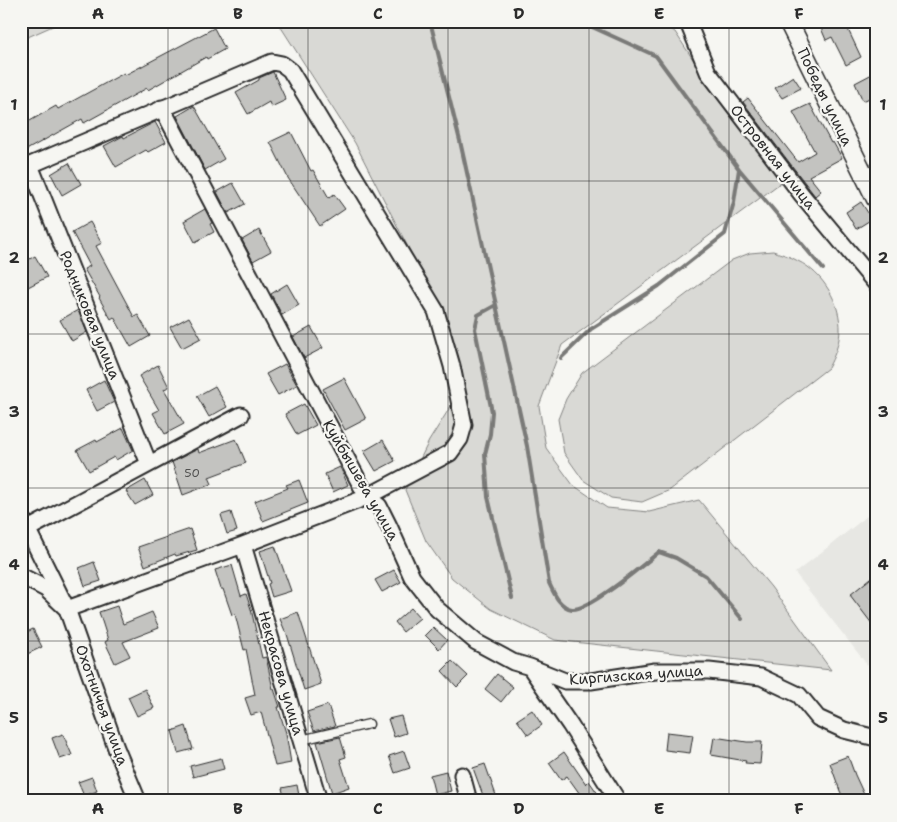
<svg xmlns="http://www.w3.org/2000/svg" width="897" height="822" font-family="'Shantell Sans',sans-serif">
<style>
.built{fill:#e7e7e3}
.green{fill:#d9d9d5;stroke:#828280}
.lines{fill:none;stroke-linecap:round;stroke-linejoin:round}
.stream{stroke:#7a7a78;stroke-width:4}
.building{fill:#c3c3c0;stroke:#2b2b2b}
.service-casing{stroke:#2b2b2b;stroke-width:11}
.minor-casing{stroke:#2b2b2b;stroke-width:19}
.tertiary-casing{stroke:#2b2b2b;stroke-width:21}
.service{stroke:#f6f6f2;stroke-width:8}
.minor{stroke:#f6f6f2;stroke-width:15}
.tertiary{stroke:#f6f6f2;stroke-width:18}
.grid{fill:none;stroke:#2b2b2b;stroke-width:1;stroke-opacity:0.55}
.labels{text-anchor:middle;stroke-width:4.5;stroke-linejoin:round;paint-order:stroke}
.number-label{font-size:12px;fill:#515150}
.street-label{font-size:15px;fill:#2b2b2b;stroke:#f6f6f2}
.neatline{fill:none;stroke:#2b2b2b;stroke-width:2}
.grid-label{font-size:16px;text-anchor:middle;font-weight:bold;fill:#2b2b2b}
</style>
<rect width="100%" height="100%" fill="#f6f6f2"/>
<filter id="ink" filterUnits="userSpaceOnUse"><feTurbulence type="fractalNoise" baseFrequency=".02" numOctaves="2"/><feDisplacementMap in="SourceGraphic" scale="10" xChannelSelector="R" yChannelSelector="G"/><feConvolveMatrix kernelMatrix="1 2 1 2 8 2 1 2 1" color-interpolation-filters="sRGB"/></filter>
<g filter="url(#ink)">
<path class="built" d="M876 509V676L795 573Z"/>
<path class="green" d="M21 21H64L21 40Z
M277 21H659L675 32 715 93 787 178 562 345 539 406 546 448 573 485 607 508 649 512 699 500 771 587 831 670 555 640 491 609 452 578 426 541 405 490 429 441 459 393 438 306 355 143Z
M773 251C781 254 790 256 798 261 823 273 841 303 840 331 839 345 834 357 828 368L670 490 642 502 611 498 583 480 564 453 558 419 566 399 582 373 732 260 750 253Z"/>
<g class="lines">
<path class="stream" d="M430 21 460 141 527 446 549 583C554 593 559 607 572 609 589 611 644 564 659 552L676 558 706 576 742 619
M579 21 656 56 739 169 823 269
M496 305 478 315 475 329 492 412 490 434 485 454 488 497 512 598
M561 358 591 329 659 286 725 234 734 202 739 169"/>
</g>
<path class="building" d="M818 21H844L861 57 846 65 832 37 826 40Z
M214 28 225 49 207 59 206 57 148 90 147 88 84 123 82 119 21 153V126L56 106 58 109 124 73 125 75Z
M273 72 286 100 271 107 269 102 248 114 236 93 259 80V78Z
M876 72V95L863 101 855 83Z
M793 76 801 88 782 98 775 88Z
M748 98 798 162 815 152 793 112 810 104 831 143 833 142 842 158 809 176 821 191 815 196 743 102Z
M194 106 224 159 205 170 177 116Z
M155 122 166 142 148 152 146 150 116 167 104 146 123 136 124 138Z
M291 132 311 171 313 170 329 198 334 194 345 209 320 226 288 178 270 142Z
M69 163 81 184 62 195 51 174Z
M233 183 245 204 228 213 217 192Z
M861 202 872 219 856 229 846 212Z
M205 209 212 223 210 224 214 232 195 242 184 221Z
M90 222 102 243 96 246 134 317 138 315 150 336 131 347 114 317 111 319 99 298 100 297 84 269 90 266 72 232Z
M259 230 271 251 253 261 242 240Z
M35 256 47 277 28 287 21 274V264Z
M287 284 299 305 282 315 271 294Z
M78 310 87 332 72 341 60 320Z
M189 317 201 338 182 348 170 327Z
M311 327 323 348 304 358 293 337Z
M285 364 297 385 278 395 266 374Z
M158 365 169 387 164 389 184 424 165 434 153 413 159 410 139 376Z
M344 378 366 419 345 430 323 389Z
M104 380 114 402 97 411 86 390Z
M215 386 227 407 209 417 197 396Z
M304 404 316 425 297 435 285 414Z
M123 428 133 450 116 460 114 457 89 471 77 450 96 440 97 442Z
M236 439 246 463 209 477 212 484 183 495 172 462 198 449 199 453Z
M383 440 395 461 376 471 364 451Z
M340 467 348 485 333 492 325 474Z
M145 480 153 495 135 505 126 491Z
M299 480 308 503 263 521 255 501 288 488 286 485Z
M231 512 237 531 227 534 221 515Z
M190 529 197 550 176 556 175 554 145 566 138 547Z
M275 546 291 591 272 597 268 584 270 583 260 551Z
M94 562 101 581 85 586 79 568Z
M232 565 241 596 246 594 251 609 262 658 266 657 273 689H274L280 707H278L286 733 291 763 275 766 261 712 251 715 245 698 255 695 246 649 244 650 235 614 232 615 223 589H221L215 570Z
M394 570 401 582 382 592 375 580Z
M876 574V629L850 595Z
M117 606 123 624 152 612 159 628 123 642 130 656 115 663 105 642 108 640 99 612Z
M411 608 420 618 403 632 395 622Z
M298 612 321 684 304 690 286 631H285L280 619Z
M433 627 447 640 439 649 425 635Z
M33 629 42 647 21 657V635Z
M452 661 468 676 457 687 442 671Z
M497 674 513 687 501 702 485 689Z
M145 689 154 708 137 716 128 697Z
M328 705 335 726 314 731 307 712Z
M532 710 542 725 528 735 517 720Z
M401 716 406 733 394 737 388 719Z
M186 726 193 749 178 753 172 731Z
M667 732 693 735 690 753 665 750Z
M63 734 72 755 60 759 52 738Z
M340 737 346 757 340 759 349 787 332 793 317 742Z
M714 737 747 742H762L760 764 745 763 746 761 711 755Z
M404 751 410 768 395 773 389 756Z
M564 752 586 784 589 781 603 801H585L567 776 561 780 549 763Z
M848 756 855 775 867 801H845L840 791 830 763Z
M221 758 224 769 193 777 190 766Z
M485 764 498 801H485L473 768Z
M446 771 451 791 435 795 430 775Z
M92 777 97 791 84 796 78 782Z
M297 785 300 801H285L282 788Z"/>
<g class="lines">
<defs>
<path id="service" d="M301 740 369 724"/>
<path id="minor" d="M685 21 688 23 708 72 802 195 876 284
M162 108 367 497 379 506 389 526 412 577 437 609 476 642 513 662 530 667 570 725 618 801
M30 165 149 464
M21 169 272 62 282 64 290 70 436 311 452 366 464 425 460 439 450 453 367 497 243 545 67 609 21 516
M28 529 241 415
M243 545 319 801
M21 576 46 589 67 609 116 748 138 801
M530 667 565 681H591L655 671H709L761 677 799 695 818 718 844 730 876 738
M462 775 469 801"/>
<path id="tertiary" d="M788 21 876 199"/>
</defs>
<use href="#service" class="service-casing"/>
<use href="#minor" class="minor-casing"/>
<use href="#tertiary" class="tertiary-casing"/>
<use href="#service" class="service"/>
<use href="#minor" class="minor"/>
<use href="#tertiary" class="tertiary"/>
</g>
</g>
<path class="grid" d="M168 21V801M308 21V801M448 21V801M589 21V801M729 21V801M21 181H876M21 334H876M21 488H876M21 641H876"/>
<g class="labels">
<g class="number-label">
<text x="192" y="477">50</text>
</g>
<g class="street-label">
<text transform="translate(825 97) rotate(64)" y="5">Победы улица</text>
<text transform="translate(773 157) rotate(52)" y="5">Островная улица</text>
<text transform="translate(90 315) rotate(68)" y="5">Родниковая улица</text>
<text transform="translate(361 480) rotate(60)" y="5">Куйбышева улица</text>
<text transform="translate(281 673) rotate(74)" y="5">Некрасова улица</text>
<text transform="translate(636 675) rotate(-4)" y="5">Киргизская улица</text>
<text transform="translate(102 705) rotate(70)" y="5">Охотничья улица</text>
</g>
</g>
<rect width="897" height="822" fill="none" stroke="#f6f6f2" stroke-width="55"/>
<rect x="28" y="28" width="842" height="766" class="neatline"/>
<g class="grid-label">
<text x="98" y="19">A</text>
<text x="238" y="19">B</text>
<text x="378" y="19">C</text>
<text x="519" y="19">D</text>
<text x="659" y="19">E</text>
<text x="799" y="19">F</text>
<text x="14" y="110">1</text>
<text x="883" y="110">1</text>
<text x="14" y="263">2</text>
<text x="883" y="263">2</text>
<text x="14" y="417">3</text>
<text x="883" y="417">3</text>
<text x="14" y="570">4</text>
<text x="883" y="570">4</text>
<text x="14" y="723">5</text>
<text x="883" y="723">5</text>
<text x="98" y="814">A</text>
<text x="238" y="814">B</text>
<text x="378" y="814">C</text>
<text x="519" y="814">D</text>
<text x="659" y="814">E</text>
<text x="799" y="814">F</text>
</g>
</svg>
